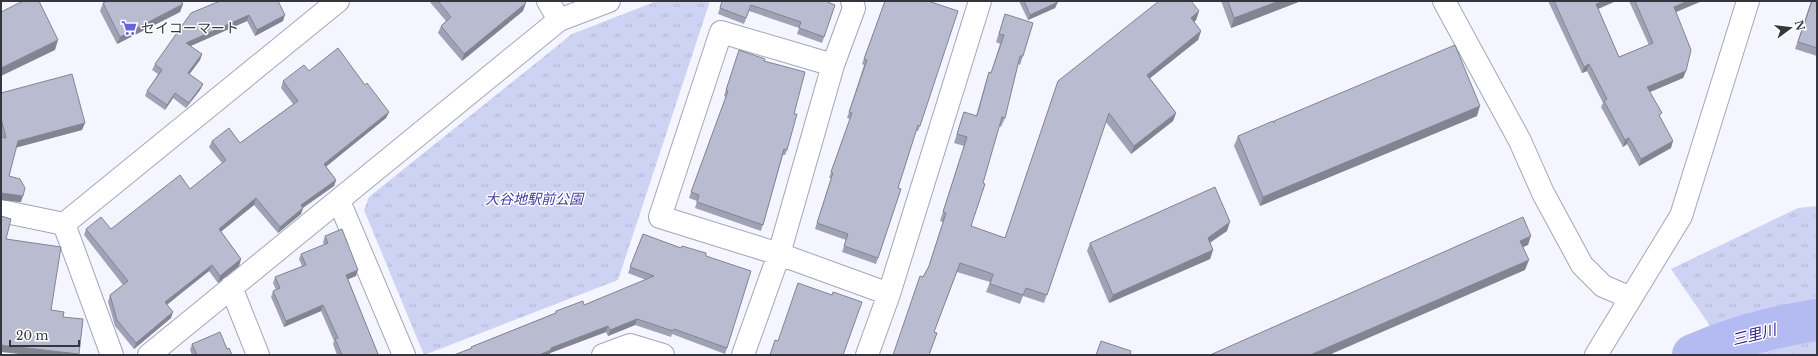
<svg xmlns="http://www.w3.org/2000/svg" width="1818" height="356" font-family="'Libre Baskerville','Noto Sans JP',serif">
<style>
.grass{fill:url(#grass-tufts)}
.lines{fill:none;stroke-linecap:round;stroke-linejoin:round}
.river{stroke:#b4bbf2;stroke-width:42}
.minor-casing{stroke:#a3a6bb;stroke-width:24}
.minor{stroke:#fff;stroke-width:22}
.wall{fill:#9fa2b4}
.shaded-wall{fill:#828492}
.building{fill:#b9bcd1;stroke:#828492}
.labels{text-anchor:middle;stroke-width:3;stroke-linejoin:round;paint-order:stroke}
.poi-label{font-size:14px;fill:#34353e;stroke:#fff;text-anchor:start}
.park-label{font-size:14px;font-style:italic;fill:#403ba1;stroke:#fff}
.water-label{font-size:15px;font-style:italic;fill:#2d2086;stroke:#fff}
</style>
<defs>
<pattern id="grass-tufts" width="24" height="20" patternUnits="userSpaceOnUse"><rect width="24" height="20" fill="#cfd3f3"/><path d="M3 7l-1-3M5 7V3M7 7l1-3M15 17l-1-3M17 17v-4M19 17l1-3" fill="none" stroke="#b2b6d1"/></pattern>
</defs>
<rect width="100%" height="100%" fill="#f4f5fe"/>
<path class="grass" d="M657 1H710L618 280 424 355 364 210 369 197 572 34Z
M1817 206V355H1730L1671 269 1798 208Z"/>
<g class="lines">
<path class="river" d="M1693 355C1732 338 1775 326 1817 320"/>
<defs>
<path id="minor" d="M548 1 559 20
M1444 1 1520 141 1543 193 1582 265 1603 286 1631 298
M833 65 721 32 660 217 779 254 889 294
M339 201 404 355
M1 211 64 224 338 1
M64 224 112 355
M231 287 258 355
M149 355 559 20 609 1
M603 355 630 345 663 355
M743 355 779 254 833 65 854 8 852 1
M867 355 889 294 980 1
M1596 355 1681 216 1748 1"/>
</defs>
<use href="#minor" class="minor-casing"/>
<use href="#minor" class="minor"/>
</g>
<path class="wall" d="M220 1 283 21 255 36 247 21 190 46 202 54 200 60 189 74 203 84 200 90 186 108 173 98 165 110 145 96 147 91 158 74 152 70 155 64Z
M429 1H524L523 11 462 61 438 33 441 26 446 21Z
M722 1 835 5 822 43 797 34 799 28 749 11 744 24 718 14Z
M885 1 920 126 918 131H916L898 188 901 189 876 264 842 252 846 240 815 229 831 178H829L850 119 847 118 864 65 862 64Z
M1019 1H1057L1055 8 1028 20Z
M1221 1H1301L1231 28Z
M1548 1H1616L1598 9 1619 57 1649 45 1629 1H1702L1676 12 1686 71 1683 78 1650 92 1660 117 1671 148 1639 166 1627 144 1623 147 1601 107 1603 103 1587 71 1582 73Z
M1811 1H1817V56L1795 49Z
M103 3 183 4 180 12 117 44 100 11Z
M1199 11 1196 20 1194 22 1201 31 1198 40 1150 78 1176 113 1173 121 1131 154 1106 122 1044 303 1023 296 1020 304 986 292 990 282 957 272 934 332 929 355 923 277 928 268 943 222 940 221 964 146 954 143 961 120 964 112 976 116 986 81 989 72 991 73 1000 44 996 42 1005 14 1023 56 1020 65 1018 64 1005 118 1001 127 999 126 971 226 1005 238 1055 90Z
M737 56 764 61 794 114 787 150 785 155H783L761 231 695 208 697 201 689 198 726 97 724 96Z
M309 71 365 85 389 112 386 118 326 166 336 180 334 186 303 208 301 214 278 233 254 205 221 231 241 259 239 266 218 283 209 271 167 305 171 318 134 349 115 326 108 302 110 295 123 285 84 235 86 229H111L190 189 222 163 209 147 212 141 240 143 293 104 281 88 283 81Z
M1 93 82 130 16 147 9 176 21 202 1 200V137H2L1 134Z
M1477 116 1260 206 1234 146 1238 136Z
M1227 231 1210 243 1213 250 1210 259 1109 303 1087 251 1090 243Z
M643 234 681 248 706 256 727 348 725 354 672 334 671 337 635 325 608 336 606 332 550 353V355H455L471 349V347L555 313 556 311 584 305 646 280 628 273Z
M325 236 356 276 348 279 378 354V355H337L333 344 334 341 321 311 284 327 271 297 273 291 276 290 273 283 275 277 302 266 299 259 301 254 324 245 323 242Z
M192 344 227 349 232 355H192L190 350Z"/>
<path class="shaded-wall" d="M1279 1H1301L1231 28 1234 18Z
M1604 1H1616L1593 11 1596 4Z
M1688 1H1702L1671 14 1674 7Z
M1058 2 1055 8 1028 20 1030 15Z
M526 3 523 11 462 61 464 54Z
M183 4 180 12 117 44 120 37Z
M1199 11 1196 20 1188 27 1191 18Z
M249 15 247 21 184 49 186 43Z
M285 15 283 21 255 36 257 30Z
M1201 31 1198 40 1144 83 1147 75Z
M58 40 55 50 1 76V68Z
M202 54 200 60 186 79 188 73Z
M1589 64 1587 71 1582 73 1584 67Z
M1686 71 1683 78 1645 94 1647 87Z
M203 84 200 90 186 108 189 103Z
M175 93 173 98 165 110 167 105Z
M1480 106 1477 116 1260 206 1263 197Z
M389 112 386 118 322 170 324 164Z
M1176 113 1173 121 1131 154 1134 146Z
M85 123 82 130 15 148 18 141Z
M1629 138 1627 144 1623 147 1625 140Z
M1673 141 1671 148 1639 166 1641 159Z
M336 180 334 186 298 211 301 205Z
M1 193 23 196 21 202 1 200Z
M256 198 254 205 217 235 219 229Z
M303 208 301 214 278 233 280 227Z
M1230 222 1227 231 1204 246 1208 238Z
M1531 236 1528 245 1517 250 1520 241Z
M1213 250 1210 259 1109 303 1113 295Z
M241 259 239 266 218 283 220 276Z
M1529 260 1525 270 1329 355H1310Z
M212 265 209 271 162 308 165 302Z
M358 270 356 276 344 281 346 275Z
M323 305 321 311 284 327 286 321Z
M173 312 171 318 134 349 136 343Z
M637 319 635 325 608 336 610 330Z
M608 326 606 332 550 353V355H539L551 348Z
M1 345 79 354V355H28L1 352Z"/>
<path class="building" d="M23 1H39L58 40 1 68V12Z
M108 1H181L183 4 120 37 103 3Z
M220 1H278L285 15 257 30 249 15 186 43 202 54 188 73 203 84 189 103 175 93 167 105 147 91 162 70 155 64 191 13Z
M438 1H524L526 3 464 54 441 26 451 17Z
M722 1H825L835 5 824 37 799 28 801 22 751 5 746 18 720 8Z
M885 1H928L958 11 920 126 918 125 898 188 901 189 878 258 844 246 848 234 817 223 833 173 831 172 852 113 849 112 867 60 864 59Z
M1024 1H1057L1058 2 1030 15Z
M1159 1H1191L1199 11 1191 18 1201 31 1147 75 1176 113 1134 146 1109 113 1047 295 1026 288 1023 295 990 284 993 274 960 263 934 332 937 333 929 355H893L920 276 923 277 929 266 946 213 943 212 967 137 957 134 964 112 977 116 989 72 991 73 1004 35 999 34 1005 14 1033 23 1023 56H1020L1005 118 1002 117 983 183 985 184 971 226 1005 238 1058 81Z
M1228 1H1279L1234 18Z
M1554 1H1604L1596 4 1619 57 1653 43 1635 1H1688L1674 7 1691 50 1686 71 1647 87 1662 113 1659 115 1673 141 1641 159 1629 138 1625 140 1604 101 1607 99 1589 64 1584 67Z
M1812 1H1817V48L1798 42Z
M1455 45 1480 106 1263 197 1238 136 1273 121 1274 123V121Z
M338 48 365 85 367 83 389 112 324 164 336 180 301 205 303 208 280 227 256 198 219 229 241 259 220 276 212 265 165 302 173 312 136 343 117 320 110 295 128 281 86 229 101 217 111 229 180 175 190 189 226 160 212 141 229 128 240 143 298 101 283 81 304 65 309 71Z
M739 50 765 59 764 61 805 72 794 114H797L787 150 784 149 763 225 697 202 699 195 691 192 728 91 726 90Z
M72 74 85 123 18 141 9 176 20 179 25 188 23 196 1 193V137L6 138 1 118V93Z
M1215 187 1230 222 1208 238 1213 250 1113 295 1090 243Z
M1 216 11 219 6 239 61 247 51 310 64 312 63 317 83 319 79 354 1 345Z
M1523 217 1531 236 1520 241 1529 260 1310 355H1210Z
M342 229 358 270 346 275 378 354 375 355H342L335 339 338 338 323 305 286 321 273 291 280 288 275 277 306 265 301 254 328 243 325 236Z
M643 234 681 248 682 246 706 253V256L751 271 727 348 674 329 673 331 637 319 610 330 608 326 551 348V350L539 355H454L472 348 471 347 556 313V311L583 301 584 305 654 276 630 267Z
M798 283 832 295 833 292 862 302 843 355H770L775 340 778 341Z
M220 332 227 349 229 348 232 355H197L192 344Z
M1101 341 1131 351 1130 355H1096Z"/>
<defs>
<symbol id="supermarket-bare" viewBox="-9 -9 18 18"><path d="M-6-5.5h2.5l.6 2H6L4.5 2H-2.5L-4.4-4H-6ZM-1.5 3.2a1.3 1.3 0 1 0 .1 0ZM3 3.2a1.3 1.3 0 1 0 .1 0Z" fill="#6564dd" stroke="#fff" stroke-width="2.5" paint-order="stroke"/></symbol>
</defs>
<g fill-rule="evenodd">
<use href="#supermarket-bare" x="118" y="17" width="22" height="22"/>
</g>
<g class="labels">
<g class="poi-label">
<text x="141" y="33">セイコーマート</text>
</g>
<g class="park-label">
<text x="534" y="204">大谷地駅前公園</text>
</g>
<g class="water-label">
<text transform="translate(1754 335) rotate(-14)" y="5">三里川</text>
</g>
</g>
<rect width="1818" height="356" fill="none" stroke="#34353e" stroke-width="4"/>
<g transform="translate(1790 28) rotate(75)" stroke="#ffffff" stroke-width="3" paint-order="stroke">
<path d="M0-3L7 15L0 10L-7 15Z" fill="#34353e"/>
<text y="-6" font-size="11" font-weight="bold" text-anchor="middle" fill="#34353e">N</text>
</g>
<path d="M10 340v6h69v-6" fill="none" stroke="#34353e" stroke-width="2"/>
<text x="16" y="340" font-size="12" fill="#34353e" stroke="#ffffff" stroke-width="3" paint-order="stroke">20 m</text>
</svg>
